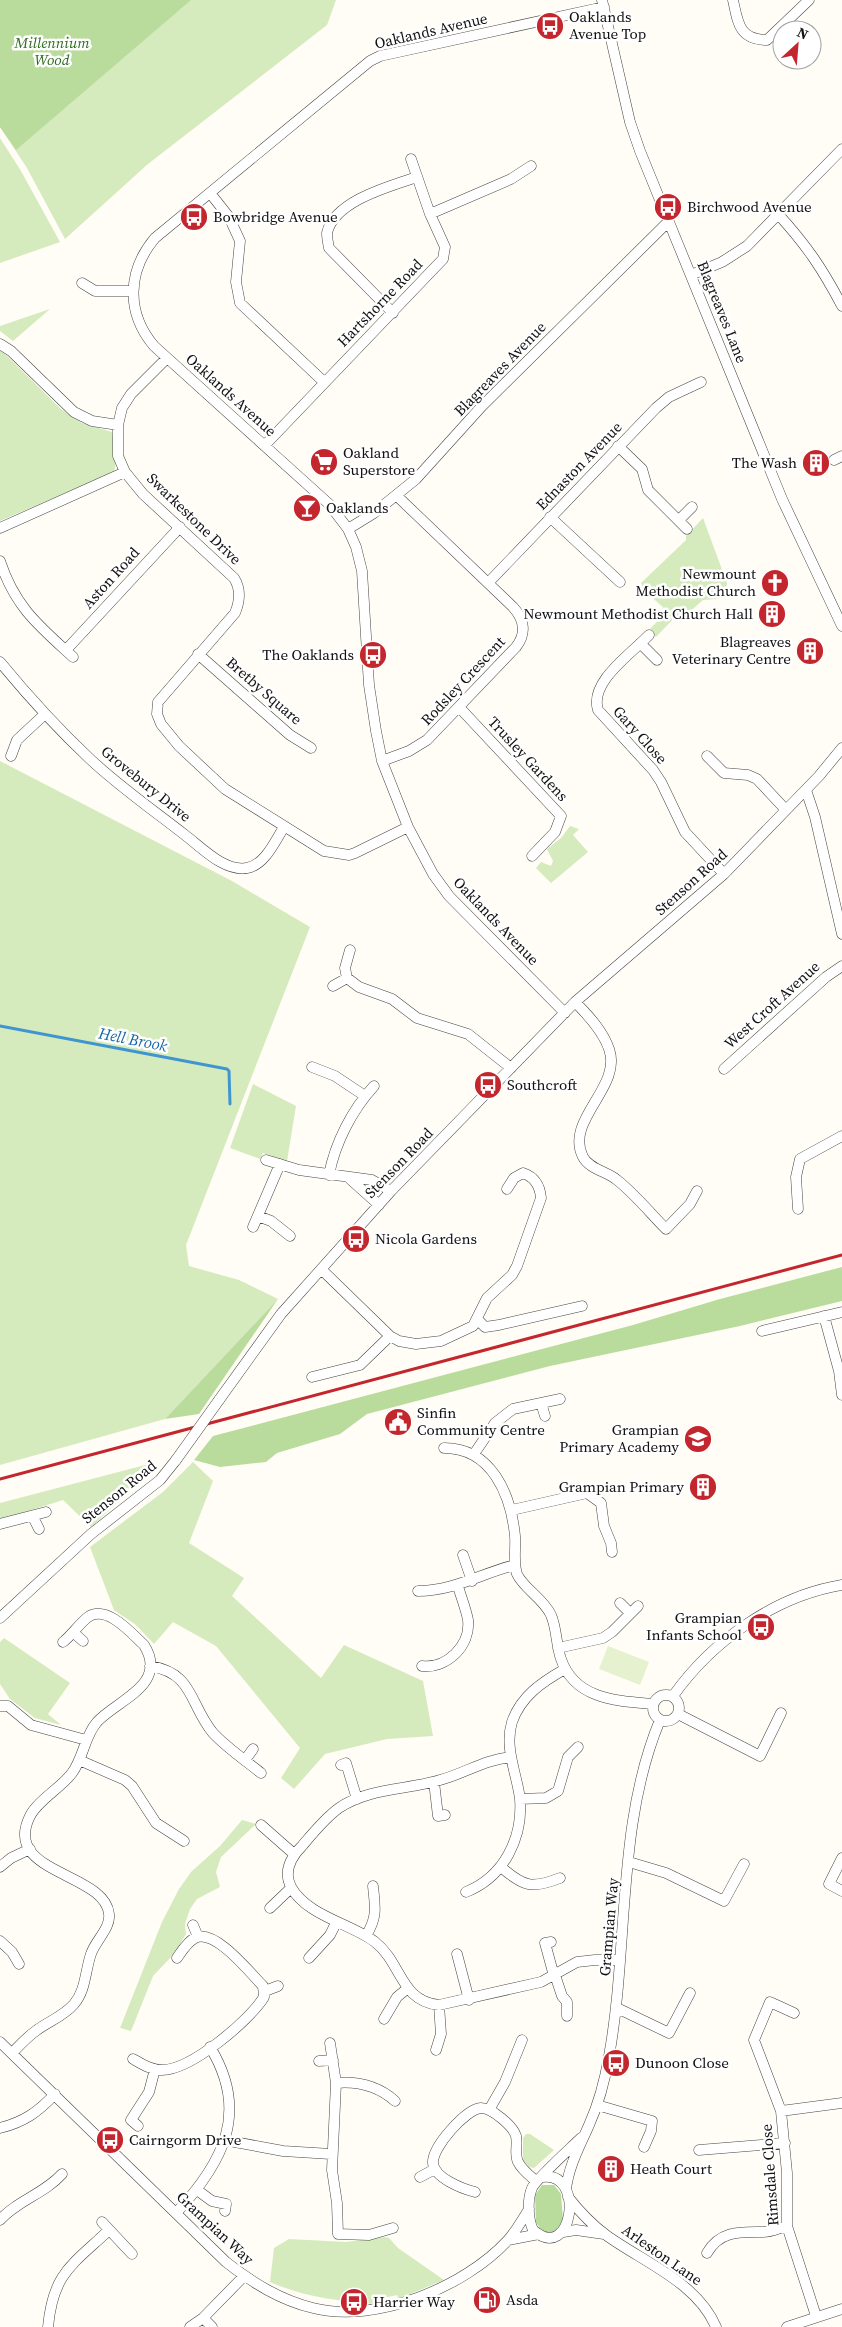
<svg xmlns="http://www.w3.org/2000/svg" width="842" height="2327" font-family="'Source Serif 4',serif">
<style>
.green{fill:#d5ebbd}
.forest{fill:#b9dc9c}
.pitch{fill:#e6f2cf}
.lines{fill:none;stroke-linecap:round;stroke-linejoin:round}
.stream{stroke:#3f96cf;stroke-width:3}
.minor-casing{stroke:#444;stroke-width:11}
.minor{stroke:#fff;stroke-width:10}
.rail{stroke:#c4262e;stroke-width:3}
.minor-bridge-casing{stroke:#444;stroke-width:11;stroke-linecap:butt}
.minor-bridge{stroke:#fff;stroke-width:10}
.labels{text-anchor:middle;stroke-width:5;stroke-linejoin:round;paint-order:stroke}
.poi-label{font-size:15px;fill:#111;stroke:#fff;text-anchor:start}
.street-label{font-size:15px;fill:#111;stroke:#fff}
.park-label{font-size:15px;font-style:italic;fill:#2f6b1f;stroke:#fff}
.water-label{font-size:16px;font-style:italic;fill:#1768a6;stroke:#fff}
</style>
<rect width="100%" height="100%" fill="#fffdf5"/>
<path class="green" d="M0 0H336L327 25 148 164 65 239 27 168 0 127Z
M0 138 21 171 60 242 0 263Z
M50 309 13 341 0 331V326Z
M0 349 61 409 82 423 112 432 116 462 114 472 0 521Z
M703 518 727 583 726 595 717 599 703 600 686 615 675 617 656 637 649 630 667 611 643 589 641 583 686 540V536Z
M0 761 232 881 310 927 186 1245 189 1266 239 1280 278 1299 165 1419 0 1465Z
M570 826 579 829 573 835 588 852 551 883 536 868 541 862 551 866 553 861 547 849 561 838Z
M253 1084 296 1106 287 1161 263 1153 260 1159 230 1148Z
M193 1462 213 1481 189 1543 244 1578 232 1596 321 1678 344 1645 423 1681 433 1736 387 1739 325 1754 294 1789 281 1778 300 1748 216 1646 173 1622 154 1644 136 1625 114 1610 90 1547 163 1492Z
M149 1464 146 1476 91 1527 63 1500 0 1520V1503Z
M4 1638 70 1683 48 1714 61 1725 35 1718 10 1699 0 1684V1642Z
M242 1820 256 1824 221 1857 216 1872 220 1887 197 1899 190 1909 185 1924 186 1934 174 1954 153 1976 131 2031 120 2028 162 1922 179 1889 191 1872 220 1846Z
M526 2134H530L554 2150 534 2168 529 2167 523 2160V2138Z
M385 2237 389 2238 398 2248 444 2280 398 2299 397 2295 379 2299 380 2303 376 2304C339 2301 304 2297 270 2282L274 2248 289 2239 346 2242Z"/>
<path class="forest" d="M0 0H191L16 150 0 127Z
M842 1267V1301L740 1326 550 1366 367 1414 340 1434 277 1453 266 1462 220 1467 194 1460 213 1436 633 1325 720 1299Z
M278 1299 199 1414 165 1419Z
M542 2185H554L561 2194 563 2220 557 2230 548 2233 541 2230 536 2222 535 2195Z"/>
<path class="pitch" d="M608 1646 649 1662 640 1685 599 1669Z"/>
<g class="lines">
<path class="stream" d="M0 1026 227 1069 229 1071 230 1104"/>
<defs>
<path id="minor" d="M602 0 630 122 640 151 782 499 842 626
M733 0C738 23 739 40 767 40L809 0
M210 193 229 217 240 241 236 282 240 303 324 382
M430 214 511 179 531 166
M778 214C807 246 822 268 842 306
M691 275 722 262 747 246 842 149
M82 283 95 291H133
M393 313 329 248C328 243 327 237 327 233 334 201 390 186 417 177
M0 344 11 351 74 412 92 421 118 425
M167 358 131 394 122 408 118 425V456L125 472 143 494 234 578C241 589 240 601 235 613L158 702 157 714 161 724 179 746 225 789 324 851 349 855 355 853 408 827
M265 445 443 259 445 247 430 214 411 159
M618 446 642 469 648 490 687 529
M834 460 842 456
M550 517 620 582
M679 520 692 507
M0 528 125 472
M348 529 374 513 416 479 482 406 668 222
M0 561C15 607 39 626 73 657
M488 583 656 408 669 397 701 382
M649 635C631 654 589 682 598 710L653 770 661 782 685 832 724 874
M641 644 657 660
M66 650 180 527
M198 654 290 735 311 748
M0 662C28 696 58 729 90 759 120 787 153 810 185 835 201 847 224 872 247 868 265 865 275 841 284 827
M459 707 561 816 555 832 532 856
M11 756 17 740 45 714
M707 756 724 773 748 775 757 779 786 810
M382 761 409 751 427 740 516 647C527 633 524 619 513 607L397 496
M806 790 815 817 842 934
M347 978 359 987 392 999 417 1018 468 1034 511 1068
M333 986 347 978 345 968 350 950
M575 1002C588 1015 603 1031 609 1049 623 1087 564 1120 583 1157 589 1169 608 1172 617 1180 635 1194 650 1213 666 1229L690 1204 697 1191
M565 1013 449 896 433 874 408 827 382 761 376 731 369 685 362 571 356 547 348 529 329 504 154 346C126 313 127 271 155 238L370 61 380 56 604 7
M312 1067 335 1076 365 1096
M724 1069 826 977 842 966
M266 1160 299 1170 372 1180 391 1191
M329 1175C335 1143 352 1110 374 1086
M350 1179 379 1205
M798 1209 796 1177 800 1159 842 1136
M258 1216 271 1221 290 1236
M253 1227 280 1164
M321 1269 390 1336 399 1341 416 1344 441 1341 473 1326 487 1298 512 1275 517 1266 541 1198C540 1186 535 1177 523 1173L514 1178 507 1189
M824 1316 839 1371 842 1395
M477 1319 485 1327 499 1325 582 1306
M762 1331 842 1312
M312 1377 360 1365 390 1336
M219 1400 281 1314 391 1191 575 1002 724 874 819 776 842 748
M541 1403 545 1416
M444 1448C492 1448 511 1495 515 1536 516 1548 513 1562 517 1574 524 1589 543 1598 551 1615 557 1629 556 1645 561 1659 575 1700 618 1701 653 1704
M474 1454 495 1423 513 1409 560 1399
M512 1510 587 1493 601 1503 604 1526 611 1543 612 1552
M33 1517 39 1529
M0 1524 46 1512
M463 1555 472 1581
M418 1591C454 1591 482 1573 515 1565
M620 1603 630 1613
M0 1618 91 1534 160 1480 176 1460
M74 1633 83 1641
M558 1648 603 1638 612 1632 638 1606
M150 1666C194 1673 189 1704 213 1733 227 1748 245 1760 261 1773
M422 1666C446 1669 471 1646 468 1620 466 1609 461 1597 458 1586
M653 1708a13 13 0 1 1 26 0a13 13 0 1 1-26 0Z
M673 1696C712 1641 775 1596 842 1585
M0 1706H8L31 1725 86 1740
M678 1714 760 1756 781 1713
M511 1757C483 1760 466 1773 440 1780 407 1790 368 1788 339 1808 325 1818 313 1833 302 1846 291 1857 283 1871 291 1887 307 1916 352 1924 375 1942 402 1963 400 2001 439 2005L541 1982 577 1962 595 1960H620
M79 1760 125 1780 132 1786 156 1823 184 1841
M245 1760 253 1749
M341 1765 346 1763 357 1799
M434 1782 438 1816 445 1815
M520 1799 546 1798 558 1791 568 1757 578 1747
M261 1825 294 1854
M842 1858 829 1884 842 1891
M629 1862 666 1873 724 1901 744 1864
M0 1867 11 1858 30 1849
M501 1867C524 1887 532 1889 560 1878
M466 1892C504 1877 523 1838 520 1799 517 1774 504 1748 512 1722 521 1696 542 1682 565 1669
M270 1908 291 1888
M193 1925 198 1937
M366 1936C378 1916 375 1907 373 1886
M0 1941 12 1952 19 1964
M551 1942 545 1943 554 1976
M457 1954 469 2000
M309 1958 330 1935 336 1923
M555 1975 562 1996 567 2002V2016
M265 1991 278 1986
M617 2008 669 2033 690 1993
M794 2013 770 2002 754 2040 781 2111 787 2173V2226L816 2316
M384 2019 397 1997 408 1988
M0 2042 226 2262C253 2283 280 2300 313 2308 376 2324 465 2287 508 2240 516 2231 523 2219 529 2209
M330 2043 336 2083 332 2170 337 2203 338 2234 369 2235 393 2228
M436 2050 441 2034 439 2005
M12 2053C20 2045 28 2036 37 2030 49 2021 64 2016 74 2004 86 1990 85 1971 91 1954 95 1941 111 1928 109 1914 105 1872 1 1874 30 1816 38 1800 61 1788 72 1773 84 1757 84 1737 97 1722 117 1700 169 1685 144 1645 132 1634 107 1604 88 1617 79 1624 72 1635 63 1642
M133 2059C142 2064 151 2070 162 2070 191 2070 249 2021 264 1997L263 1986C250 1973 215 1928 195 1938 187 1942 182 1951 177 1958
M319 2061 333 2060
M336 2083C359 2081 378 2086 395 2101
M597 2105 652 2121 651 2131 644 2147
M489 2110 505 2082 522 2040
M781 2111 842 2103
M138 2126 131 2120 149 2092 155 2069
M0 2128C24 2122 38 2112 55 2094
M224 2140 283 2151 331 2154
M699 2150 785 2143
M420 2177 435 2169
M542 2177C586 2170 573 2265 533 2230 528 2219 527 2200 532 2188 536 2179 572 2147 581 2138
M566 2189C569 2165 580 2146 589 2125 599 2103 605 2080 609 2056 629 1946 616 1825 660 1720
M197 2190 212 2201 226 2204 225 2211
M475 2192C463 2189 434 2178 433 2163 432 2147 466 2109 481 2108 492 2108 513 2126 516 2136 518 2145 514 2154 518 2162 522 2170 530 2176 536 2181
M568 2197C579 2211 591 2224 606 2235 643 2262 697 2282 716 2327
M176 2213C223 2163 250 2112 210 2047
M0 2220C18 2200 44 2194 62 2174
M102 2222 132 2254
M563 2232 576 2230 604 2234
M508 2240 539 2234
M707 2253C720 2230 741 2232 763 2232 771 2232 779 2228 787 2226
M203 2318 212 2327
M48 2327C53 2273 72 2265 109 2230
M190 2327 203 2318 244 2276
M787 2327 842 2309"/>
</defs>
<use href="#minor" class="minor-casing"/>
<use href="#minor" class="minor"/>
<path class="rail" d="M0 1479 842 1255"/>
<defs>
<path id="minor-bridge" d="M176 1460 219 1400"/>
</defs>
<use href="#minor-bridge" class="minor-bridge-casing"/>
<use href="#minor-bridge" class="minor-bridge"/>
</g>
<defs>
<symbol id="bus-disc" viewBox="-11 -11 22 22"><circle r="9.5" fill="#c4262e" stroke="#fff"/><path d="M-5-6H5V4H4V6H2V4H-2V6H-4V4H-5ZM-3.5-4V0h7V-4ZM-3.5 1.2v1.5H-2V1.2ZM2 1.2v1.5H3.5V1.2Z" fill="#fff"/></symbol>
<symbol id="supermarket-disc" viewBox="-11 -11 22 22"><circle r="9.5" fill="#c4262e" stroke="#fff"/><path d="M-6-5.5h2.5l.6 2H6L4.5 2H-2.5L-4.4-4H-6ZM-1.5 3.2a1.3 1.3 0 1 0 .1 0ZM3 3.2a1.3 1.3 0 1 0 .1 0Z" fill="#fff"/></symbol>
<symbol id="building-disc" viewBox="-11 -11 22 22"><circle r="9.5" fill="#c4262e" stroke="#fff"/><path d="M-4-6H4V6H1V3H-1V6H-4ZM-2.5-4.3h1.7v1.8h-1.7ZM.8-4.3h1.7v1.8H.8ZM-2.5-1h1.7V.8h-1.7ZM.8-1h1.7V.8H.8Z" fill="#fff"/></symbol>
<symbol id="bar-disc" viewBox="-11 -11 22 22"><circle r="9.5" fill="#c4262e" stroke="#fff"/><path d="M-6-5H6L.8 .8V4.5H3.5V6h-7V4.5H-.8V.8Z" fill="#fff"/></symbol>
<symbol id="church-disc" viewBox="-11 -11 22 22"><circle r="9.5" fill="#c4262e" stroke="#fff"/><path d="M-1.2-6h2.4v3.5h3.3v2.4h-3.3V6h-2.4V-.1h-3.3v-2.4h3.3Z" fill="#fff"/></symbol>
<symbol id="civic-disc" viewBox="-11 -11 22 22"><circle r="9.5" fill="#c4262e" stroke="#fff"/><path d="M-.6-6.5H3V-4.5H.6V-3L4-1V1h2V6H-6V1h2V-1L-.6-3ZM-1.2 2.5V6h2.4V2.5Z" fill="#fff"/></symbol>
<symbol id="school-disc" viewBox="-11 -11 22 22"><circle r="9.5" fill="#c4262e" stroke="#fff"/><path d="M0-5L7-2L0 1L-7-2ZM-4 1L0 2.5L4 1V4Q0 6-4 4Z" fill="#fff"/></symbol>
<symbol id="fuel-disc" viewBox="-11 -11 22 22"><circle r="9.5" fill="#c4262e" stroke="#fff"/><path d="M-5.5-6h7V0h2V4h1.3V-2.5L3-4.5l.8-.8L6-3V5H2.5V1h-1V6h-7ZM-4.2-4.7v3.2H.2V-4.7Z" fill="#fff"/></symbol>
</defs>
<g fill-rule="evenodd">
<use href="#bus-disc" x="534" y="10" width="32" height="32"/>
<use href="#bus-disc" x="652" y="191" width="32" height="32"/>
<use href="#bus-disc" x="178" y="201" width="32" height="32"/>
<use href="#supermarket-disc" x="308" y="446" width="32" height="32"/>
<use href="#building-disc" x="800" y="447" width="32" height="32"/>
<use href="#bar-disc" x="291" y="492" width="32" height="32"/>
<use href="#church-disc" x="759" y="567" width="32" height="32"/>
<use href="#building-disc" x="756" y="598" width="32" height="32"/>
<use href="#building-disc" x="794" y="635" width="32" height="32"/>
<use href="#bus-disc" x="357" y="639" width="32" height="32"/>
<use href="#bus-disc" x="472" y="1069" width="32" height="32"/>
<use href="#bus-disc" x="340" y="1223" width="32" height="32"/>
<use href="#civic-disc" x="382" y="1406" width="32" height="32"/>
<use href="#school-disc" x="682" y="1423" width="32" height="32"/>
<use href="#building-disc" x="687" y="1471" width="32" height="32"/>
<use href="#bus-disc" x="745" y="1611" width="32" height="32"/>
<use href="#bus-disc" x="600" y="2047" width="32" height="32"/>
<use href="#bus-disc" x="94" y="2124" width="32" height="32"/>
<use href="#building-disc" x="595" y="2153" width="32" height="32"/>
<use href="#fuel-disc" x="471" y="2284" width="32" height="32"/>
<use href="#bus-disc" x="338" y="2286" width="32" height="32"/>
</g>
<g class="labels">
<g class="poi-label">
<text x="569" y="22">Oaklands<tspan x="569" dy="17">Avenue Top</tspan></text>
<text x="687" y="212">Birchwood Avenue</text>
<text x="213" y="222">Bowbridge Avenue</text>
<text x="343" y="458">Oakland<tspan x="343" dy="17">Superstore</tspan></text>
<text x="797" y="468" text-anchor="end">The Wash</text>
<text x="326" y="513">Oaklands</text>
<text x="756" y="579" text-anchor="end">Newmount<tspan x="756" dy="17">Methodist Church</tspan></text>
<text x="753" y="619" text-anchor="end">Newmount Methodist Church Hall</text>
<text x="791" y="647" text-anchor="end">Blagreaves<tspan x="791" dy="17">Veterinary Centre</tspan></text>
<text x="354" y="660" text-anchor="end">The Oaklands</text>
<text x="507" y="1090">Southcroft</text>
<text x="375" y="1244">Nicola Gardens</text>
<text x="417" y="1418">Sinfin<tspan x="417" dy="17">Community Centre</tspan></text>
<text x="679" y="1435" text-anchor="end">Grampian<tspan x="679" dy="17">Primary Academy</tspan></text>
<text x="684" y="1492" text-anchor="end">Grampian Primary</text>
<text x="742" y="1623" text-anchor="end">Grampian<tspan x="742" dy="17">Infants School</tspan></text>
<text x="635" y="2068">Dunoon Close</text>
<text x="129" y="2145">Cairngorm Drive</text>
<text x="630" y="2174">Heath Court</text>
<text x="506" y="2305">Asda</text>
<text x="373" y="2307">Harrier Way</text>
</g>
<g class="street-label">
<text transform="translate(431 31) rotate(-13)" y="5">Oaklands Avenue</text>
<text transform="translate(380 303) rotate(-46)" y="5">Hartshorne Road</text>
<text transform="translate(722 312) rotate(68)" y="5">Blagreaves Lane</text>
<text transform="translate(500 369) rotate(-46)" y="5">Blagreaves Avenue</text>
<text transform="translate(231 395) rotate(42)" y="5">Oaklands Avenue</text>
<text transform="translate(579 466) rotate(-46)" y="5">Ednaston Avenue</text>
<text transform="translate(194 519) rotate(44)" y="5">Swarkestone Drive</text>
<text transform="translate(111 578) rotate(-48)" y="5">Aston Road</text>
<text transform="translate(463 681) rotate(-47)" y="5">Rodsley Crescent</text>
<text transform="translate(264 691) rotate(41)" y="5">Bretby Square</text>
<text transform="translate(640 735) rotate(48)" y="5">Gary Close</text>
<text transform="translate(528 759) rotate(47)" y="5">Trusley Gardens</text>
<text transform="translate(146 784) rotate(39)" y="5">Grovebury Drive</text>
<text transform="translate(691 882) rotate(-42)" y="5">Stenson Road</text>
<text transform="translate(496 921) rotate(46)" y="5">Oaklands Avenue</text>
<text transform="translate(772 1005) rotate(-42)" y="5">West Croft Avenue</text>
<text transform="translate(399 1163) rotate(-46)" y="5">Stenson Road</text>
<text transform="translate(119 1492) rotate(-39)" y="5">Stenson Road</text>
<text transform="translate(609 1927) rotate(-85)" y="5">Grampian Way</text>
<text transform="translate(770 2175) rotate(-94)" y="5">Rimsdale Close</text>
<text transform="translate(215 2228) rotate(43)" y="5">Grampian Way</text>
<text transform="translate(662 2255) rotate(35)" y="5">Arleston Lane</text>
</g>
<g class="park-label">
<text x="52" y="48">Millennium<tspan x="52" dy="17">Wood</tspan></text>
</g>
<g class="water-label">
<text transform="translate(133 1039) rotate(11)" y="6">Hell Brook</text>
</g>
</g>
<g transform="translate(797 45) rotate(26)"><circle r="24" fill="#ffffff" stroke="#a0a0a0"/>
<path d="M0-4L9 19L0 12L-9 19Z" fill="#c4262e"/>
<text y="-8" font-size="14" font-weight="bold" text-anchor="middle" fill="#111111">N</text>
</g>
</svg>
